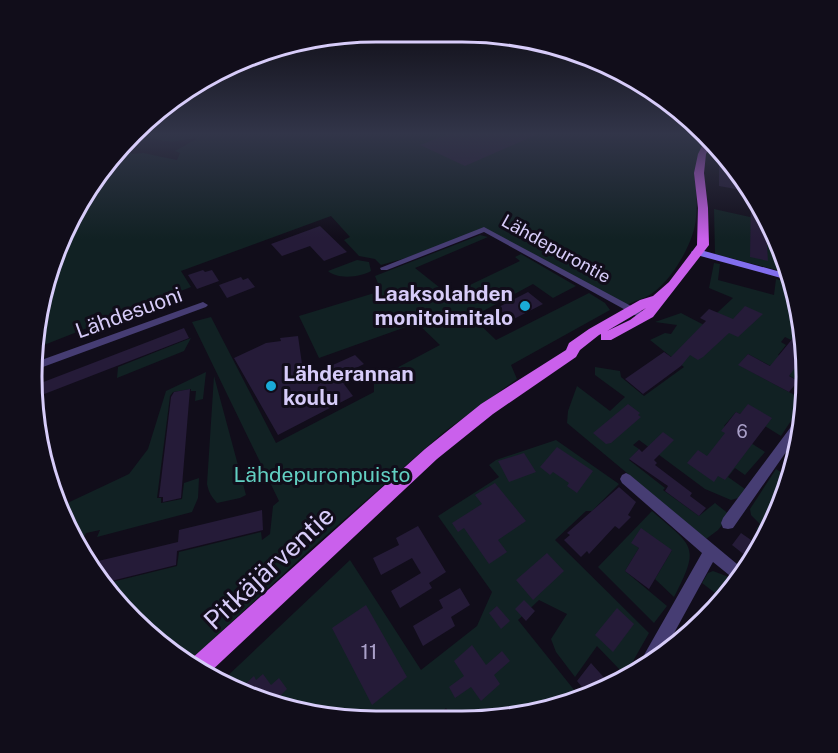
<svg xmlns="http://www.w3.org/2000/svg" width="838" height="753" font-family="'Public Sans',sans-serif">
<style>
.green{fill:#112123}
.building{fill:#251b38}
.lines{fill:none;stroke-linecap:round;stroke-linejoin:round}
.street{fill:#463d73;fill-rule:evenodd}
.secondary{fill:#826eee;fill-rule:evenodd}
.primary{fill:#ca60ec;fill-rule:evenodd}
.poi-dot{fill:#1aaad7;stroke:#110d1a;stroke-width:2}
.labels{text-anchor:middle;stroke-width:6;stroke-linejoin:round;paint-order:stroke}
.far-street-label{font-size:18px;fill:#d7ccf9;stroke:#110d1a}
.number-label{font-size:18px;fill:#aaa0c9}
.poi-label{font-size:21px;font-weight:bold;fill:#d7ccf9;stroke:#110d1a;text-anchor:end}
.street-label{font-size:21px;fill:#d7ccf9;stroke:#110d1a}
.park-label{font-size:21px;fill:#62cfc2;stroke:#110d1a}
.near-number-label{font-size:21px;fill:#aaa0c9}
.near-street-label{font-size:26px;fill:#d7ccf9;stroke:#110d1a}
.rim{fill:none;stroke:#d7ccf9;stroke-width:3}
</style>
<rect width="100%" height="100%" fill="#110d1a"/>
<path class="green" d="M135 134H698L705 140C689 175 699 183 696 217 695 243 667 291 641 299 635 301 631 303 624 306L484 229 406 258 381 265 375 259 359 256 344 240 350 237 331 216 181 271 191 287 44 345 42 333 36 334C43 265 76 193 125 144L132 154 143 153 177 160 180 153 175 151 196 139C186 138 176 143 166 141 149 138 144 133 127 142Z
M714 209 750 217 759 214 788 273 715 254Z
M480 235 488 237 415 268 449 295 520 261 515 257 521 254 576 286 553 298 533 284 472 317 496 340 589 293 605 303 610 310 511 365 517 379 444 432 305 554 191 660 117 604 104 584 177 566 179 552 261 532 262 540 270 534 273 506 279 501 192 322 211 317 276 443 374 392V380L440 345 417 323 319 358 299 316 381 291 375 276Z
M357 260 369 262 371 271C361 277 338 280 328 271Z
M714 263 720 264 718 280 774 295 776 279 793 284 798 332 791 340 785 337 781 342 786 345 778 355 797 364 800 361 801 382 748 354 739 365 802 399V404L781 436 742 412 740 414 736 412 724 426 765 452 745 475 735 468 728 477 745 489 738 498 731 500 705 489 639 440 633 445 639 449 629 460 665 488 663 490 699 516 715 503 730 515 718 530 706 539 567 423 568 411 577 386 610 411 625 397 595 375V367L620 371 621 377 644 396 684 367 650 340 665 333 671 334 677 325 655 322 681 313 704 325 733 298 709 288Z
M191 338 184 351 117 378 118 367Z
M206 372 203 399 195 401 196 391H191V389L173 392 170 396 157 498H161V503L182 499 184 483 199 478 198 498 192 512 97 537 100 530 86 533 82 541 76 543 67 529 59 507 129 474 148 449 166 391Z
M214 376 246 495 240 498 217 503C211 496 209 493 207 484Z
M556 440 619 484 592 511H586L555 540 649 633 628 670 621 671 597 646 575 677 556 652 551 639 567 614 539 600 518 620 579 696 550 710 451 715 446 708 437 716 354 721 220 683 350 560 421 670 477 626 492 592 438 516 499 477 489 465 496 460Z
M776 469 785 475 765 536 756 529 760 524 751 515 750 509Z
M652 511C693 547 701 545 674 597L655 579 672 550 632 543 639 548 625 571 667 606 654 623 598 567Z
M713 571 734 579 719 596 702 583 708 573Z"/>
<path class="building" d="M448 134H538L465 166 420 145Z
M726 159 735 167 747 191 719 186V162L725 164Z
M751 198 766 229 768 261 750 257Z
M320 226 347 252 324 261 310 246 282 256 271 244Z
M203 270 205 272 212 270 219 281 197 289 188 275Z
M241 277 243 280 248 278 255 287 227 298 219 285Z
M528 292 543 304 508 322 493 310Z
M745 306 763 314 738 337 729 333 703 357 698 360 690 355 681 366 643 394 625 379 664 352 671 357 706 321 700 318 709 309 733 319Z
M184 328 189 338 34 398 33 386Z
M798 332 800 361 789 376 798 381 789 392 738 365 748 354 770 366Z
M298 336 304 378 355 355 364 364 356 368 362 376 344 384 353 396 278 435 234 358 266 343 281 341 280 338Z
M190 389 181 498 163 502V497H159L171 397 174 392Z
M628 404 640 413 638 415 641 417 611 443 606 444 593 433Z
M748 404 772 418 725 480 718 476 714 482 687 463 698 450 707 456 725 433 721 431 736 412 740 414Z
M663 432 674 440 654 460 657 463 655 465 692 493 690 496 706 508 699 516 665 491 668 486 665 484 629 459 639 449 642 452Z
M557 447 593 471 577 493 567 486 569 483 553 472 550 475 540 467Z
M524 453 536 472 509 482 498 461Z
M495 483 526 521 498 540 507 552 489 564 464 528 458 532 452 523 482 504 475 495Z
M619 487 636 502 628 515 631 517 619 529 615 526 589 554 587 551 581 557 564 540 570 535 567 533Z
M262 510 263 530 177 551 176 565 103 583 90 563 178 542 179 530Z
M418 526 446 572 429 583 432 588 400 608 391 591 421 573 412 558 381 575 373 558 399 545 396 538Z
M641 528 672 550 649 589 625 571 639 548 631 543Z
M741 533 761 547 751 560 732 545Z
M547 553 564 571 533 600 516 580Z
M460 588 470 605 451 617 455 626 423 646 413 626 443 608 439 600Z
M524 600 535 611 526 621 515 609Z
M366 605 407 677 372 705 332 628Z
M497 606 510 621 501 629 489 613Z
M617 608 634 624 613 652 595 635Z
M472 645 486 665 502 651 510 661 494 675 500 684 481 701 471 687 455 698 449 687 464 676 454 661Z
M591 663 608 682 586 692 577 681Z
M263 674 271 685 279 678 287 689 276 700 239 690 254 676 256 680Z"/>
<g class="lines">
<path class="street" d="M484 227 646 314 648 316 643 319 640 318 484 232 387 270H381L380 268Z
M203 302 208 305 206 307 32 371 33 363Z
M803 414V422L800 432 733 528 728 529 723 528 721 523 723 518 799 416Z
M626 473 630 475 743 569 734 579 713 562 662 655 643 664 642 661 644 655 702 553 622 483 620 479 622 475Z"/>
<path class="secondary" d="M697 249 788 274 792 281 693 254 691 252Z"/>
<path class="primary" d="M705 140 711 145 706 154 704 173 708 208 709 245 653 317 611 340H601V334L599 335 580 350 576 357 493 414 437 459 208 674 190 660 425 449 481 404 566 350 569 343 589 329 640 300 653 296 669 282 697 245 698 208 694 173 698 154ZM646 308 630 320 607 331Z"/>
</g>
<linearGradient id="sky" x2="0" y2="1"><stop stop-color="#09070e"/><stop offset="0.56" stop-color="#323549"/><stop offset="1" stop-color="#323549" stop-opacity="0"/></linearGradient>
<rect width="838" height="239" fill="url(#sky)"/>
<g class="poi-dot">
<circle cx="525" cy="306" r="6"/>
<circle cx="271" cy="386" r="6"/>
</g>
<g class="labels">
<g class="far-street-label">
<text transform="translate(556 249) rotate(29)" y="6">Lähdepurontie</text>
</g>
<g class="number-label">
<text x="742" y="438">6</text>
</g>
<g class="poi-label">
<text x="513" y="301">Laaksolahden<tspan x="513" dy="24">monitoimitalo</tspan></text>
<text x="283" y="381" text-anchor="start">Lähderannan<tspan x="283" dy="24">koulu</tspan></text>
</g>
<g class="street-label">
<text transform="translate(129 313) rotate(-20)" y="7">Lähdesuoni</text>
</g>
<g class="park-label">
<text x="322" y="482">Lähdepuronpuisto</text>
</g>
<g class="near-number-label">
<text x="369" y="659">11</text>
</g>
<g class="near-street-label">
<text transform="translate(269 568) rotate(-43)" y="9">Pitkäjärventie</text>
</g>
</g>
<path d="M0 0H838V753H0ZM376 42H462A334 334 0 0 1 796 376V377A334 334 0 0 1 462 711H376A334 334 0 0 1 42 377V376A334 334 0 0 1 376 42Z" fill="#110d1a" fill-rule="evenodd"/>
<path class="rim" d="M376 42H462A334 334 0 0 1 796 376V377A334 334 0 0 1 462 711H376A334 334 0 0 1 42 377V376A334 334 0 0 1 376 42Z"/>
</svg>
